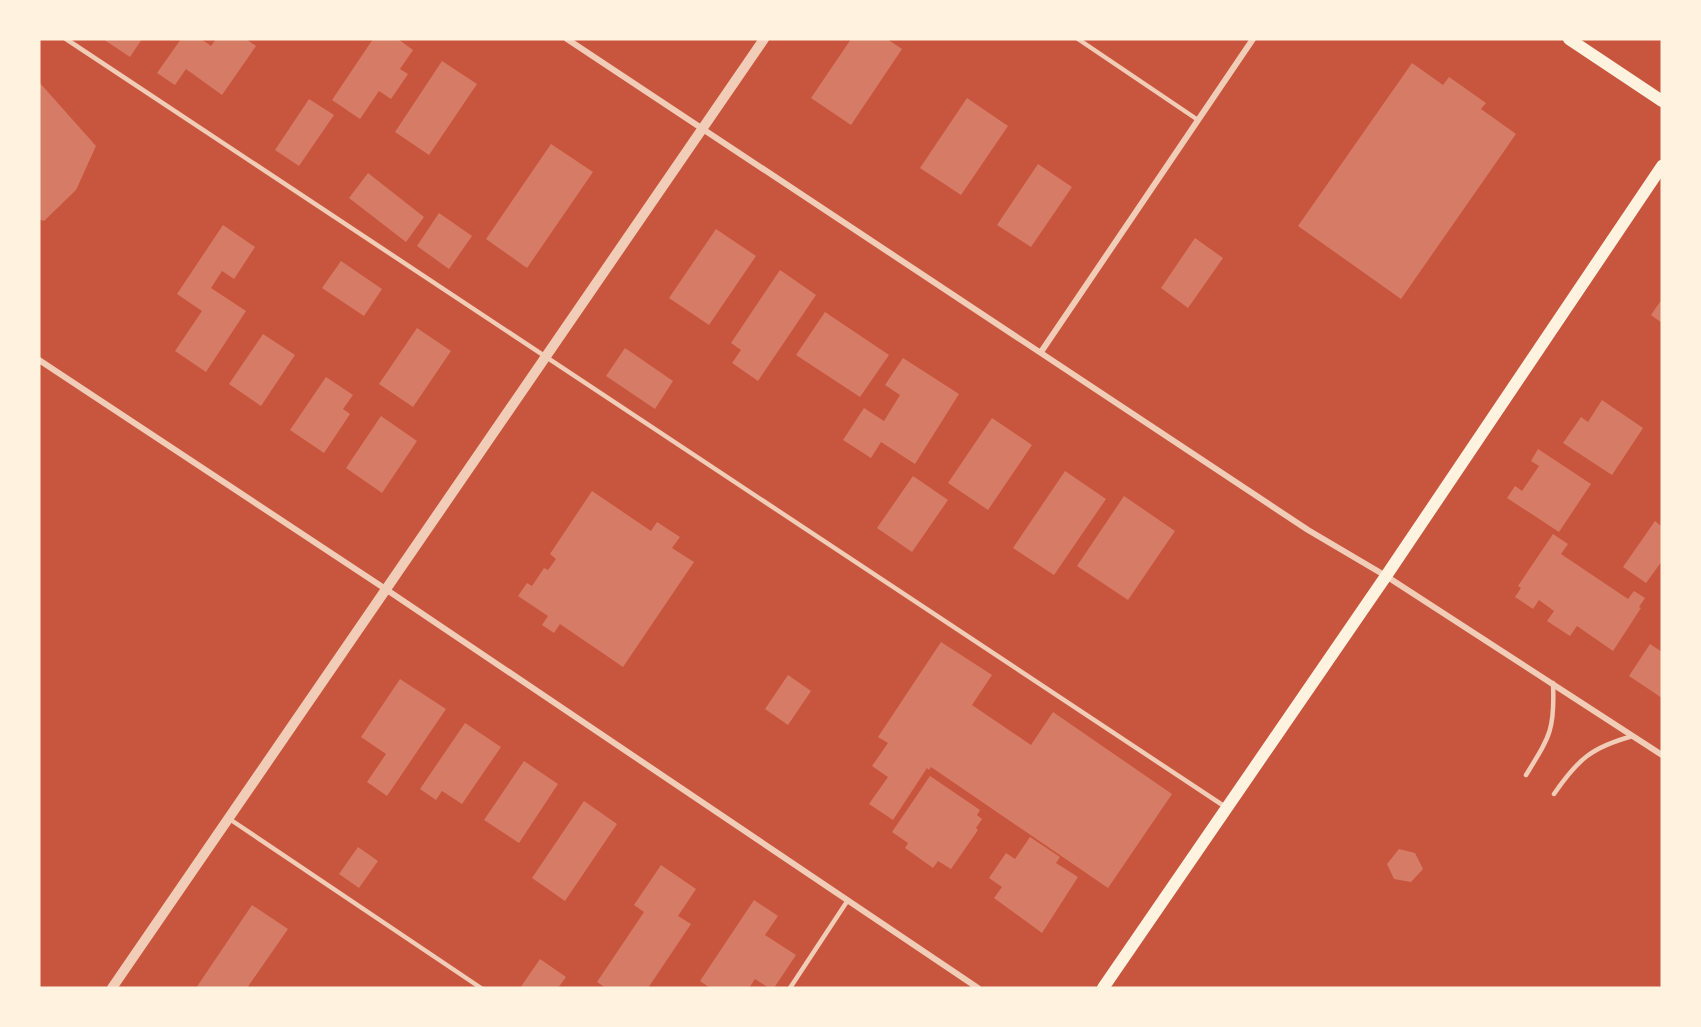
<svg xmlns="http://www.w3.org/2000/svg" width="1701" height="1027" font-family="'Open Sans',sans-serif">
<style>
.building{fill:#d67c66}
.lines{fill:none;stroke-linecap:round;stroke-linejoin:round}
.service{stroke:#f1ccb7;stroke-width:4.5}
.minor{stroke:#f1ccb7;stroke-width:6}
.tertiary{stroke:#f1ccb7;stroke-width:10}
.secondary{stroke:#fff3e0;stroke-width:12}
</style>
<rect width="100%" height="100%" fill="#c8553d"/>
<path class="building" d="M103 39H142L130 57Z
M181 39H201L211 46 216 39H246L256 46 222 95 186 69 175 85 157 73Z
M373 39H398L413 50 400 69 408 74 391 99 379 91 360 119 332 100Z
M851 39H887L902 49 851 125 811 98Z
M442 61 477 84 429 155 395 132Z
M1412 63 1443 85 1449 77 1486 103 1481 109 1516 134 1401 299 1298 226Z
M39 82 96 146 76 190 44 221 39 219Z
M967 98 1008 126 961 195 920 168Z
M309 99 334 115 299 166 275 150Z
M551 144 593 172 527 268 486 239Z
M1038 164 1072 187 1031 247 997 225Z
M368 173 424 217 406 242 349 198Z
M439 213 472 236 449 269 417 246Z
M223 225 255 247 234 279 222 271 211 288 246 311 206 372 175 351 202 311 177 294Z
M716 229 756 256 709 325 669 298Z
M1195 238 1223 258 1188 308 1161 288Z
M341 261 382 289 364 316 322 288Z
M780 270 816 295 758 381 732 363 741 350 731 343Z
M1662 299V323L1651 315Z
M825 312 889 355 860 397 796 355Z
M417 328 451 351 413 407 379 384Z
M263 334 295 355 261 406 229 384Z
M625 348 673 381 655 409 606 376Z
M903 358 959 394 915 464 881 442 871 458 843 440 864 408 884 421 900 395 885 385Z
M326 377 353 395 343 409 350 414 324 453 290 430Z
M1602 400 1643 428 1612 475 1563 443 1581 417 1588 422Z
M381 416 417 441 382 493 346 468Z
M992 418 1032 445 988 510 948 483Z
M1538 449 1591 484 1559 532 1507 498 1515 486 1522 491 1539 466 1531 461Z
M1065 471 1106 499 1054 575 1013 548Z
M913 476 948 500 912 552 877 528Z
M592 491 651 531 657 522 680 537 672 548 694 562 623 667 560 624 554 633 542 625 548 616 518 596 527 583 532 586 544 568 548 570 556 559 550 554Z
M1124 496 1175 531 1128 600 1077 566Z
M1655 521 1662 527V561L1646 583 1623 567Z
M1553 534 1568 544 1561 554 1628 599 1634 591 1645 598 1639 607 1641 608 1613 651 1577 626 1570 636 1547 621 1554 611 1539 600 1533 609 1515 597 1521 588 1518 586Z
M941 642 992 675 972 705 1031 745 1053 712 1172 794 1108 888 931 767 929 770 927 768 893 820 869 804 888 777 872 766 888 743 878 737Z
M1650 644 1662 652V698L1629 676Z
M788 675 811 691 788 725 765 709Z
M400 679 446 709 387 796 367 782 386 754 361 737Z
M465 723 501 747 462 804 442 791 436 800 420 789Z
M524 761 558 784 519 843 484 820Z
M930 776 980 810 977 815 982 819 976 828 978 830 951 869 938 861 933 868 905 848 908 843 892 832Z
M584 801 617 824 565 901 532 878Z
M1030 837 1060 857 1056 863 1078 877 1042 933 994 898 1002 887 989 878 1006 853 1015 859Z
M358 847 378 861 359 888 339 874Z
M1399 849 1415 853 1423 869 1411 882 1394 879 1387 864Z
M661 865 696 889 678 916 691 924 648 988H606L597 982 644 912 634 905Z
M754 900 778 916 765 935 796 955 774 988H769L755 979 749 988H710L700 981Z
M252 905 288 929 247 988H196Z
M540 959 566 977 558 988H520Z"/>
<g class="lines">
<path class="service" d="M66 39 1227 808
M1078 39 1198 120
M1526 775C1550 736 1555 730 1553 683
M1554 794C1578 759 1592 747 1633 736
M228 818 481 988
M790 988 848 900"/>
<path class="minor" d="M567 39 1308 530 1386 576 1662 755
M1041 352 1253 39
M39 360 387 590 978 988"/>
<path class="tertiary" d="M112 988 764 39"/>
<path class="secondary" d="M1569 39 1662 101
M1103 988 1386 576 1662 166"/>
</g>
<rect width="1701" height="1027" fill="none" stroke="#fff3e0" stroke-width="81"/>
</svg>
